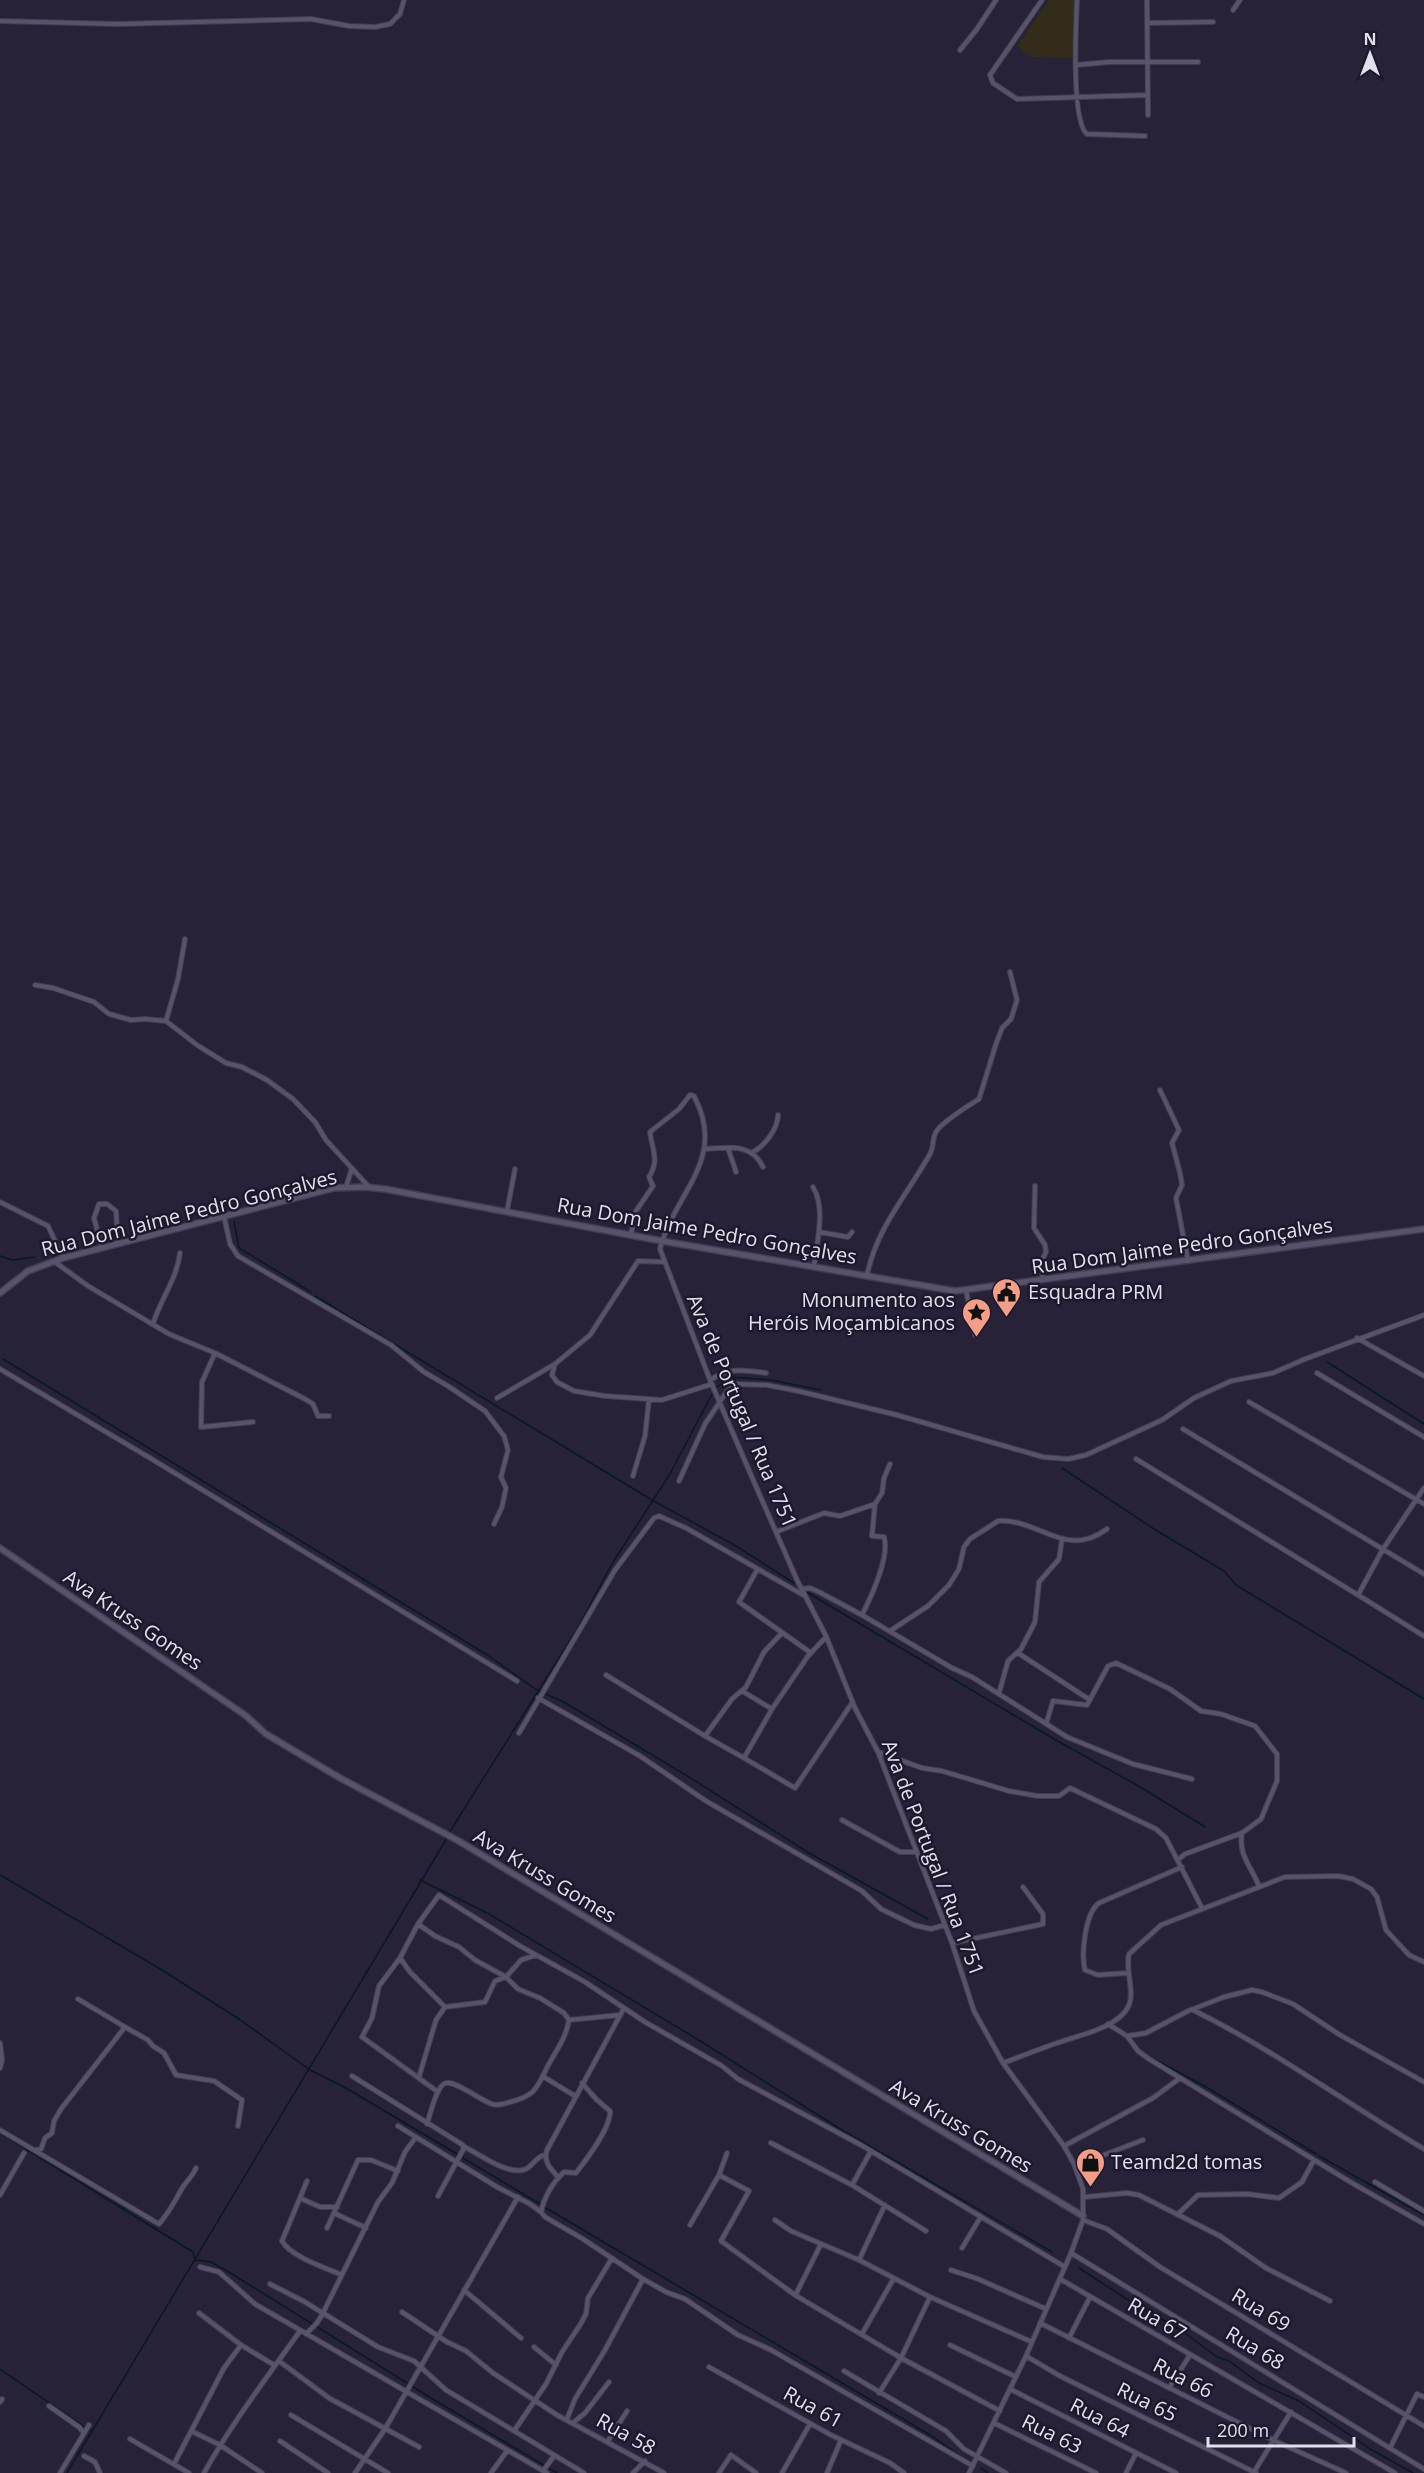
<svg xmlns="http://www.w3.org/2000/svg" width="1424" height="2473" font-family="'Open Sans',sans-serif">
<style>
.medical{fill:#332c1b}
.lines{fill:none;stroke-linecap:round;stroke-linejoin:round}
.stream{stroke:#08191f;stroke-width:1.5}
.street-casing{stroke:#423e50;stroke-width:6}
.secondary-casing{stroke:#423e50;stroke-width:8}
.street{stroke:#58536b;stroke-width:4}
.secondary{stroke:#58536b;stroke-width:5}
.labels{text-anchor:middle;stroke-width:5;stroke-linejoin:round;paint-order:stroke}
.street-label{font-size:20px;fill:#e2dfed;stroke:#1d182c}
.poi-label{font-size:20px;fill:#e2dfed;stroke:#1d182c;text-anchor:start}
</style>
<rect width="100%" height="100%" fill="#272237"/>
<path class="medical" d="M1049 0H1074L1073 58 1030 57 1017 46Z"/>
<g class="lines">
<path class="stream" d="M234 1222 239 1248 311 1292
M0 1256 12 1260 35 1257
M315 1296 652 1500 736 1546 794 1583
M3 1359 489 1656 538 1691 562 1701 689 1777 809 1853 928 1919
M1327 1362 1424 1424
M715 1388 732 1377 771 1380 821 1390
M1062 1468 1154 1529 1224 1571 1236 1585 1424 1699
M805 1591 1054 1739 1142 1788 1205 1827
M449 1833 576 1631 613 1562 670 1474 713 1392
M0 1875 162 1970 239 2019 310 2070 346 2088 457 2154
M420 1880 489 1914 697 2039 842 2130 1052 2252
M1154 2059 1206 2087 1316 2154
M0 2133 193 2252 195 2260 211 2262 232 2274 431 2398 557 2473
M1319 2156 1424 2215
M463 2158 540 2204
M546 2208 930 2435 963 2458
M1079 2268 1125 2298 1182 2331 1217 2357 1229 2361 1259 2383 1299 2401 1372 2450 1413 2473
M0 2369 92 2432
M981 2468 988 2473
M67 2473 447 1838"/>
<defs>
<path id="street" d="M1042 0 990 75 993 83 1017 99 1147 95
M1077 0C1076 23 1071 122 1087 134L1145 136
M1147 0 1148 115
M1233 10 1240 0
M0 21 117 24 311 19 349 26 375 27 390 24 400 14 404 0
M1147 23 1213 22
M960 50 977 29 996 0
M1076 65 1109 62H1198
M35 985 53 988 94 1002 109 1014 131 1020 145 1019 166 1021 197 1045 226 1063 242 1067 267 1080 293 1099 315 1122 326 1140 369 1187
M166 1021 178 979 185 939
M1160 1090 1179 1130 1172 1143 1180 1173 1182 1185 1176 1198 1188 1261
M728 1148 736 1172
M704 1149C728 1148 751 1142 763 1167
M753 1152C765 1146 778 1128 778 1115
M1035 1186 1034 1228 1045 1245 1046 1252 1041 1262 1043 1279
M346 1187 352 1168
M813 1187C826 1208 817 1242 814 1266
M0 1202 48 1226 63 1258
M507 1211 515 1169
M224 1216 230 1244 238 1256 391 1345 424 1372 448 1386 485 1411 504 1436 508 1450 501 1477 506 1488 502 1507 494 1524
M819 1232 848 1237 852 1232
M631 1234 636 1211 653 1186 649 1177C660 1160 652 1150 650 1132L679 1109 690 1095 694 1096C728 1160 674 1193 660 1249L710 1380 751 1475 797 1580 826 1636 855 1708 878 1752 952 1943 974 2011 1003 2063 1064 2146 1074 2164 1083 2189V2220L1071 2253 1026 2356 969 2473
M102 1248 94 1218 99 1204H107L116 1211 118 1243
M55 1262 88 1286 169 1334 215 1353 305 1399 313 1404 318 1416H329
M867 1275C877 1227 907 1195 930 1154 934 1147 932 1138 936 1132 941 1123 969 1105 979 1099L996 1044 1002 1028 1011 1019 1017 1000 1010 972
M966 1290 975 1335
M153 1324C160 1300 177 1279 180 1253
M1357 1338 1424 1376
M215 1353 202 1382 201 1427 253 1422
M555 1364 552 1375 557 1382 574 1391 605 1396 662 1400 712 1384
M0 1369 150 1458 517 1681
M1317 1373 1424 1437
M710 1380C730 1367 743 1370 766 1373
M497 1398 555 1364 590 1335 638 1261 665 1262
M1249 1402 1424 1504
M1183 1429 1424 1574
M1136 1459 1358 1595 1383 1549 1424 1488
M633 1476 645 1436 649 1399
M679 1481 705 1424 727 1391 736 1384 767 1385 798 1391 897 1415 1043 1457 1068 1459 1086 1455 1162 1420 1194 1398 1231 1381 1273 1373 1305 1359 1424 1315
M776 1532 824 1513 840 1516 875 1504
M757 1570 739 1602 811 1653
M802 1589 810 1588 819 1592 862 1615 952 1668 972 1677 1067 1737 1133 1764 1192 1779
M1358 1595 1424 1636
M862 1615C871 1597 890 1556 884 1537L872 1536 875 1504 882 1493 884 1478 890 1464
M890 1631 928 1606 949 1585 959 1569 964 1547 970 1539 998 1521C1039 1518 1065 1560 1107 1529
M1018 1653 1090 1700
M606 1675 705 1736 732 1699 746 1687 764 1652 782 1633
M742 1691 772 1709 808 1656 826 1637
M999 1693 1008 1661 1021 1649 1035 1622 1039 1582 1059 1559 1062 1540
M538 1698 640 1756 706 1801 862 1891 881 1909 914 1925 931 1929 945 1925
M772 1709 744 1758 795 1788 852 1703
M1046 1724 1053 1701 1087 1705 1108 1666 1116 1663 1170 1689 1201 1711 1221 1714 1255 1726 1277 1754V1781L1261 1819 1242 1833 1185 1854 1179 1859
M519 1733 615 1570 654 1518 659 1516 686 1528 805 1596
M705 1736 744 1758
M878 1752 922 1768 942 1771 1009 1791 1038 1796H1059L1070 1788 1156 1829 1166 1838 1202 1908
M842 1820 900 1852H917
M1242 1833C1238 1855 1251 1866 1259 1886
M418 1924 435 1936 459 1947 475 1960 506 1977 518 1989 540 1998 564 2013 569 2020C566 2037 558 2048 550 2062 537 2085 539 2095 510 2102 504 2104 498 2106 492 2104 480 2100 456 2081 446 2083 437 2084 430 2115 427 2124
M952 1943 1043 1924V1914L1023 1887
M400 1958 379 1986 372 2018 362 2037 438 2092
M1127 1973 1098 1975 1085 1970C1081 1954 1085 1913 1099 1903L1182 1867
M445 2007 485 2002 495 1981 506 1977 521 1960 536 1955
M1193 2010C1274 2050 1346 2103 1424 2149
M569 2020 620 2015
M1108 2024 1127 2036 1138 2051 1149 2059 1352 2183 1424 2224
M125 2027 148 2040 153 2046 164 2053 176 2075 214 2081 242 2100 238 2126
M1127 2036 1146 2033 1188 2011 1224 1997 1252 1990 1262 1992 1293 2004 1340 2035 1424 2082
M0 2043 2 2060 0 2068
M1003 2063C1023 2056 1041 2048 1060 2042 1080 2035 1120 2027 1129 2005 1135 1991 1125 1971 1129 1954L1161 1925 1285 1877 1338 1876 1353 1879 1371 1889 1377 1897 1386 1930 1409 1955 1424 1962
M352 2076 463 2145 464 2148 438 2196
M419 2077 436 2020 445 2007 410 1972 400 1958 418 1924 439 1895 520 1946 585 1982 645 2022 722 2066 738 2079 861 2145 1065 2267
M544 2077 575 2096
M398 2126 497 2187 530 2204 541 2212 545 2217 583 2239 643 2279 666 2292 685 2299 738 2335 771 2350 973 2466
M0 2130 159 2224C170 2211 172 2206 180 2192 184 2183 192 2178 196 2168
M771 2143 852 2185 926 2231
M463 2146C478 2153 509 2177 526 2169 534 2165 536 2156 545 2155
M1064 2146 1153 2098 1180 2078
M36 2150 41 2149 45 2138 52 2133 54 2121 61 2109 125 2027 78 1999
M1075 2166 1143 2140
M719 2175 749 2191 721 2241 795 2295 901 2358 1000 2411
M558 2177C551 2169 543 2162 547 2150L624 2008
M307 2181 282 2241C291 2257 326 2268 342 2275
M1375 2182 1424 2211
M852 2185 871 2151
M0 2195 24 2153
M1085 2197 1127 2193 1139 2195 1220 2236 1266 2268 1330 2301
M300 2198 320 2207H337
M541 2212C544 2197 553 2182 564 2172L576 2173C586 2160 611 2128 610 2111L596 2099 582 2083
M334 2213 366 2228
M1178 2214 1198 2195 1247 2194 1279 2198 1302 2182 1314 2160
M775 2220 791 2231 859 2260 930 2297 1032 2342
M1083 2220 1107 2229 1160 2267 1424 2426
M690 2225 719 2175 727 2153
M327 2228 358 2160H371L398 2171
M962 2248 980 2218
M1071 2253 1424 2469
M859 2260 885 2205
M200 2267 219 2272 255 2304 547 2473
M951 2270 978 2279 1046 2309
M1060 2279 1395 2473
M270 2284 305 2302 378 2347 414 2361 446 2390 584 2473
M464 2290 521 2338
M796 2294 821 2244
M402 2312 447 2342 466 2351 493 2373 557 2415 664 2473
M199 2313 241 2345 274 2365
M1040 2323 1275 2441 1346 2473
M306 2334 317 2323 323 2313 378 2202 392 2183 405 2152 416 2137
M862 2334 894 2278
M1069 2338 1090 2297
M950 2345 1016 2377
M534 2347 556 2365
M1026 2356 1060 2376 1256 2473
M279 2361 329 2398 419 2447
M709 2367 831 2435 890 2463 904 2473
M844 2371 946 2431 964 2449 1006 2473
M1169 2388 1190 2355
M1010 2389 1176 2473
M879 2393 901 2358 930 2297
M0 2402 2 2399
M49 2406 79 2427 84 2433
M291 2415 388 2473
M567 2419 575 2399 605 2350 643 2279
M574 2422 585 2413 609 2382
M994 2423 1096 2473
M191 2431 220 2445 262 2473
M514 2431 546 2384 562 2352 580 2325 586 2314 588 2298 612 2258
M130 2439 189 2473
M280 2441 328 2473
M608 2441 627 2411
M1390 2448 1417 2394 1424 2397
M84 2456 95 2462 100 2473
M174 2464 224 2368 241 2345
M543 2471 554 2456
M1254 2472 1291 2412
M60 2473 89 2425
M204 2473C232 2423 267 2377 300 2331
M355 2473 385 2429 518 2197
M491 2473 507 2451
M633 2473 645 2461
M719 2473 731 2455 756 2473
M782 2473 810 2424
M827 2473 841 2440
M1126 2473 1136 2453"/>
<path id="secondary" d="M0 1293 28 1271 63 1258 334 1188 364 1187 385 1189 662 1241 955 1291 1424 1229
M0 1548 245 1715 266 1734 340 1778 457 1840 1083 2216"/>
</defs>
<use href="#street" class="street-casing"/>
<use href="#secondary" class="secondary-casing"/>
<use href="#street" class="street"/>
<use href="#secondary" class="secondary"/>
</g>
<defs>
<symbol id="civic-pin" viewBox="-11 -11 22 30"><path d="M0 17L-7.5 6A9.5 9.5 0 1 1 7.5 6Z" fill="#f49e87" stroke="#1d182c"/><path d="M-.6-6.5H3V-4.5H.6V-3L4-1V1h2V6H-6V1h2V-1L-.6-3ZM-1.2 2.5V6h2.4V2.5Z" fill="#111"/></symbol>
<symbol id="sight-pin" viewBox="-11 -11 22 30"><path d="M0 17L-7.5 6A9.5 9.5 0 1 1 7.5 6Z" fill="#f49e87" stroke="#1d182c"/><path d="M0-6L1.8-2.2L6-1.7L2.9 1.2L3.7 5.4L0 3.3L-3.7 5.4L-2.9 1.2L-6-1.7L-1.8-2.2Z" fill="#111"/></symbol>
<symbol id="shop-pin" viewBox="-11 -11 22 30"><path d="M0 17L-7.5 6A9.5 9.5 0 1 1 7.5 6Z" fill="#f49e87" stroke="#1d182c"/><path d="M-5-2.5h2.3a2.7 3.5 0 0 1 5.4 0H5L5.5 6h-11ZM-1.5-2.5h3a1.5 2.3 0 0 0-3 0Z" fill="#111"/></symbol>
</defs>
<g fill-rule="evenodd">
<use href="#civic-pin" x="990" y="1276" width="33" height="45"/>
<use href="#sight-pin" x="960" y="1296" width="33" height="45"/>
<use href="#shop-pin" x="1074" y="2146" width="33" height="45"/>
</g>
<g class="labels">
<g class="street-label">
<text transform="translate(189 1213) rotate(-14)" y="7">Rua Dom Jaime Pedro Gonçalves</text>
<text transform="translate(707 1231) rotate(10)" y="7">Rua Dom Jaime Pedro Gonçalves</text>
<text transform="translate(1182 1246) rotate(-8)" y="7">Rua Dom Jaime Pedro Gonçalves</text>
<text transform="translate(742 1411) rotate(67)" y="7">Ava de Portugal / Rua 1751</text>
<text transform="translate(133 1620) rotate(34)" y="7">Ava Kruss Gomes</text>
<text transform="translate(933 1858) rotate(69)" y="7">Ava de Portugal / Rua 1751</text>
<text transform="translate(545 1876) rotate(31)" y="7">Ava Kruss Gomes</text>
<text transform="translate(961 2126) rotate(31)" y="7">Ava Kruss Gomes</text>
<text transform="translate(1261 2310) rotate(31)" y="7">Rua 69</text>
<text transform="translate(1157 2319) rotate(30)" y="7">Rua 67</text>
<text transform="translate(1255 2348) rotate(31)" y="7">Rua 68</text>
<text transform="translate(1183 2378) rotate(27)" y="7">Rua 66</text>
<text transform="translate(1147 2402) rotate(26)" y="7">Rua 65</text>
<text transform="translate(813 2407) rotate(29)" y="7">Rua 61</text>
<text transform="translate(1100 2418) rotate(27)" y="7">Rua 64</text>
<text transform="translate(626 2434) rotate(29)" y="7">Rua 58</text>
<text transform="translate(1052 2434) rotate(26)" y="7">Rua 63</text>
</g>
<g class="poi-label">
<text x="1028" y="1299">Esquadra PRM</text>
<text x="955" y="1307" text-anchor="end">Monumento aos<tspan x="955" dy="23">Heróis Moçambicanos</tspan></text>
<text x="1111" y="2169">Teamd2d tomas</text>
</g>
</g>
<g transform="translate(1370 54)" stroke="#1d182c" stroke-width="4.5" paint-order="stroke">
<path d="M0-4.5L10 22L0 15L-10 22Z" fill="#e2dfed"/>
<text y="-9" font-size="16" font-weight="bold" text-anchor="middle" fill="#e2dfed">N</text>
</g>
<path d="M1208 2437v9h146v-9" fill="none" stroke="#e2dfed" stroke-width="3"/>
<text x="1217" y="2437" font-size="18" fill="#e2dfed" stroke="#1d182c" stroke-width="4.5" paint-order="stroke">200 m</text>
</svg>
